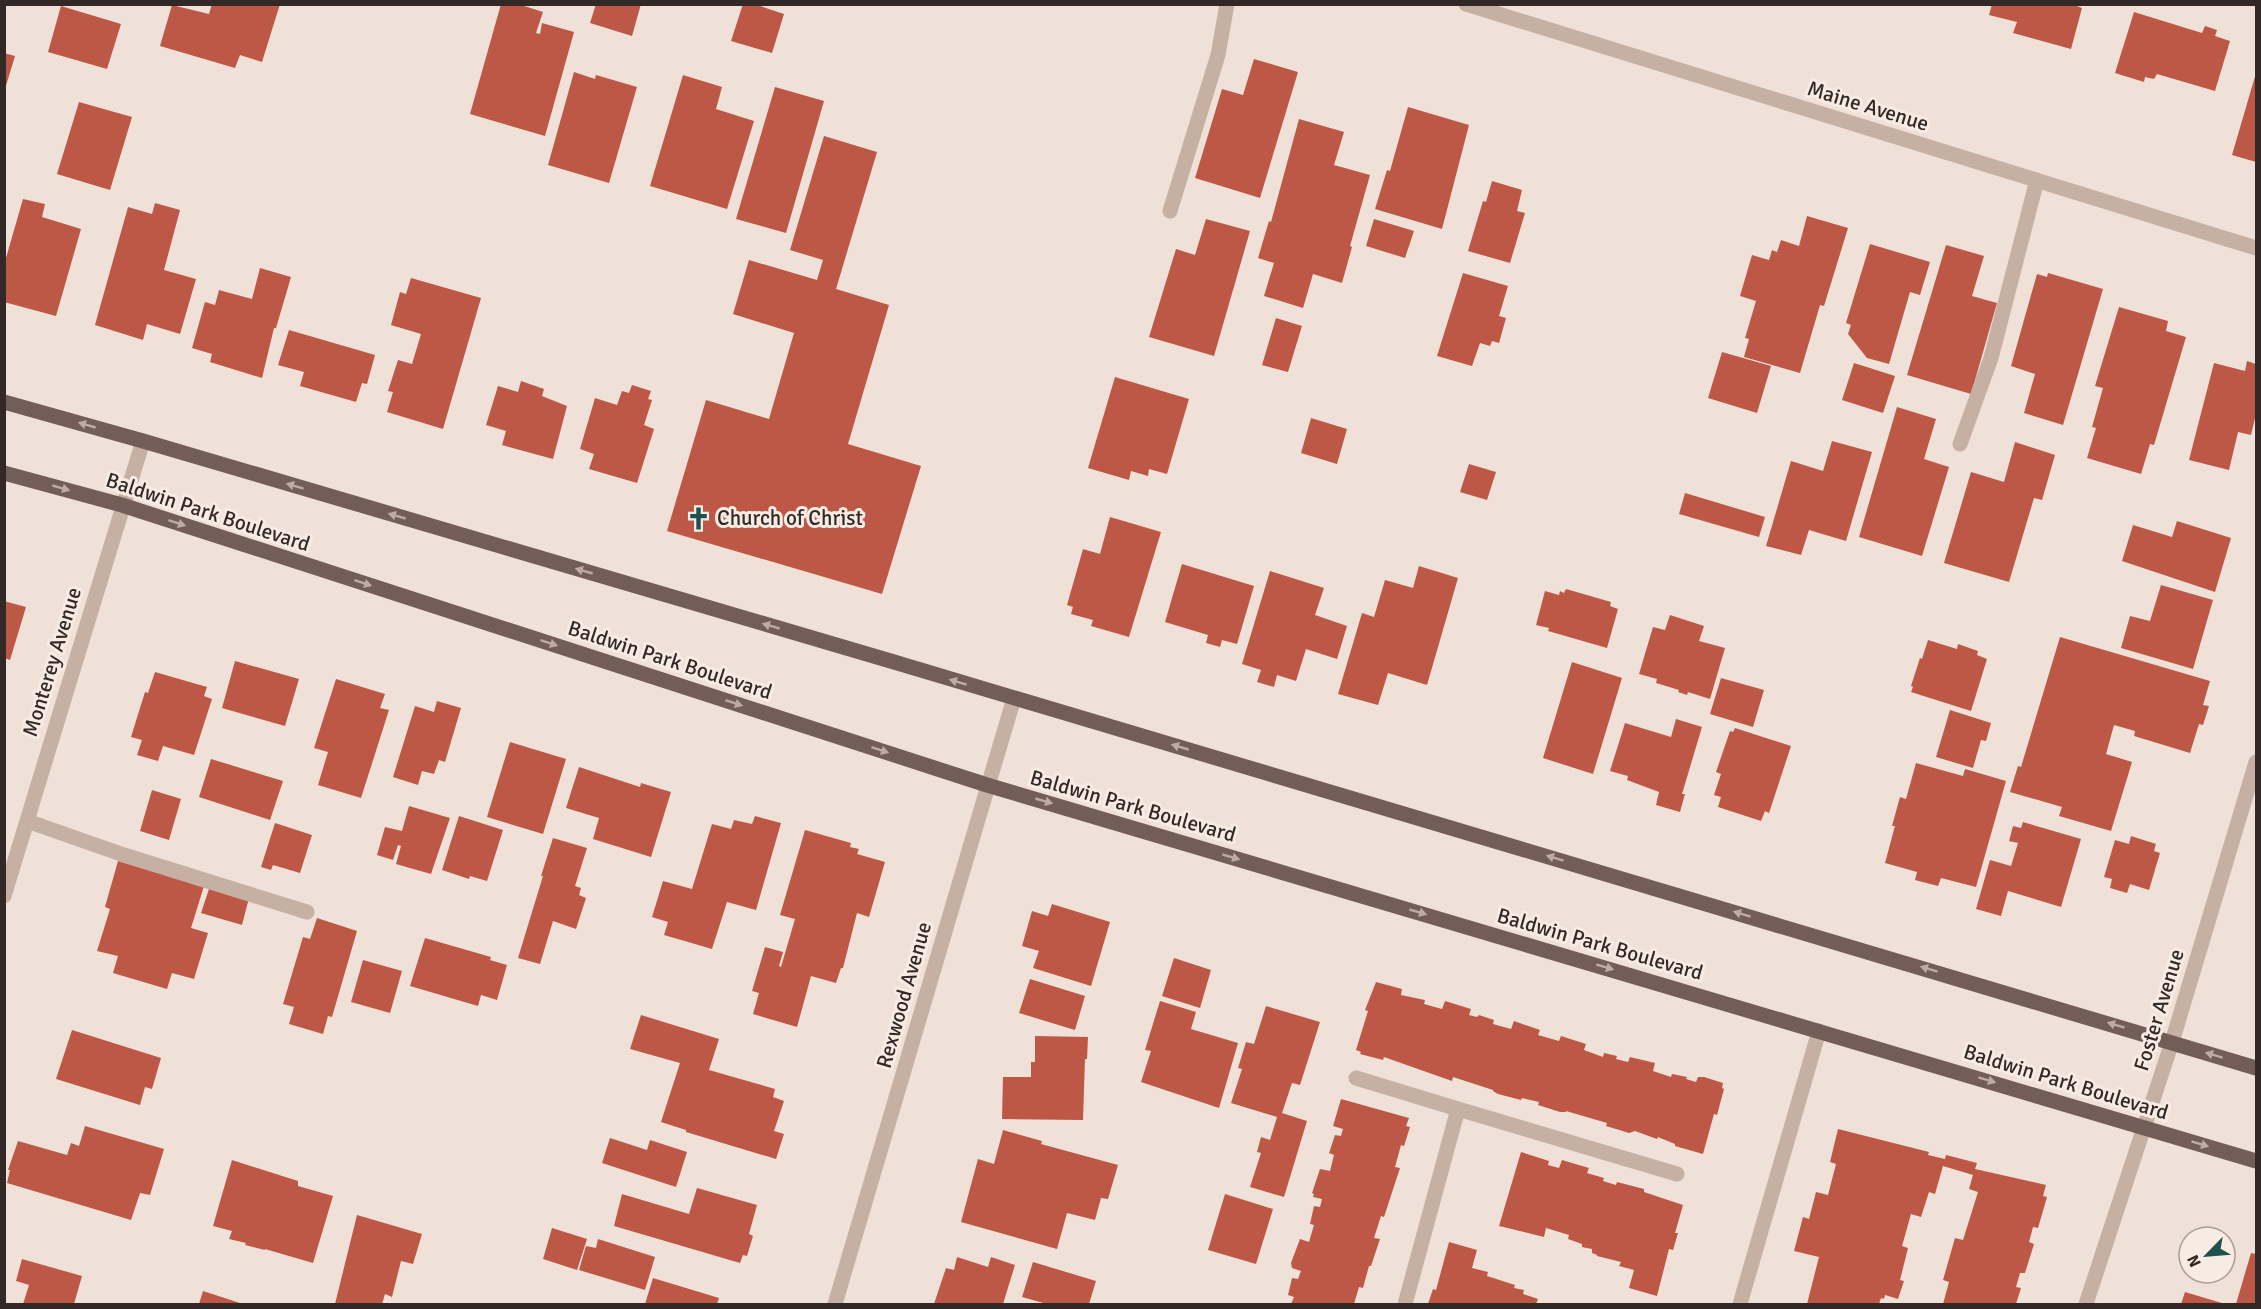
<svg xmlns="http://www.w3.org/2000/svg" width="2261" height="1309" font-family="Signika,sans-serif">
<style>
.building{fill:#be5846}
.lines{fill:none;stroke-linecap:round;stroke-linejoin:round}
.minor{stroke:#c6b0a4;stroke-width:15}
.major{stroke:#735e57;stroke-width:15}
.oneway{fill:#bcaca4}
.labels{text-anchor:middle;stroke-width:6;stroke-linejoin:round;paint-order:stroke}
.street-label{font-size:21px;fill:#322825;stroke:#f7ece3}
.poi-label{font-size:21px;fill:#322825;stroke:#f7ece3;text-anchor:start}
</style>
<rect width="100%" height="100%" fill="#efe1d7"/>
<path class="building" d="M212 4H280L262 62 240 55 235 68 160 46 172 5 209 14Z
M501 4H518L543 12 536 33 540 34 542 23 574 32 545 136 470 114Z
M596 4H641L632 36 590 23Z
M743 4H754L784 14 772 53 731 41Z
M1992 4H2072L2082 8 2071 49 2013 33 2017 22 1989 15Z
M61 6 121 24 107 69 48 52Z
M2134 12 2202 33 2205 26 2217 30 2215 36 2230 41 2215 91 2157 74 2154 79 2145 77 2144 82 2115 73Z
M4 53 15 56 5 89H4Z
M1254 59 1298 72 1260 198 1195 178 1222 89 1243 95Z
M574 72 595 79 596 75 637 87 609 183 548 165Z
M2256 73V162L2232 155Z
M683 75 722 87 716 109 754 121 727 209 650 186Z
M775 87 824 101 786 233 736 219Z
M79 102 132 117 110 190 57 174Z
M1408 107 1469 125 1442 229 1375 209 1387 170 1390 171Z
M1299 119 1344 132 1334 165 1370 175 1350 246 1352 247 1342 283 1313 274 1303 308 1264 296 1274 263 1258 258 1269 221 1271 222Z
M824 136 877 152 836 289 889 305 848 444 921 466 882 594 667 531 706 400 769 419 794 333 733 314 749 260 817 280 823 260 790 250Z
M1492 181 1522 190 1517 211 1525 213 1510 263 1468 251 1483 201 1486 202Z
M23 199 45 204 42 217 81 229 56 316 4 302V265Z
M155 203 180 210 164 270 196 279 180 334 147 324 143 340 95 325 128 207 152 214Z
M1807 216 1848 228 1824 306 1820 305 1800 373 1744 357 1749 339 1745 338 1756 301 1740 296 1752 255 1769 260 1772 250 1777 252 1781 240 1799 246Z
M1206 219 1250 231 1214 356 1149 337 1176 249 1195 255Z
M1374 219 1414 231 1405 258 1366 246Z
M1870 244 1930 262 1920 295 1910 292 1889 364 1867 358 1848 334 1851 325 1846 323Z
M1946 245 1984 256 1972 296 1997 303 1971 394 1907 375Z
M260 268 291 277 276 328H274L262 378 210 362 212 354 192 348 205 302 215 305 219 290 252 299Z
M1463 273 1508 286 1499 316 1506 318 1499 343 1492 341 1490 346 1480 343 1472 366 1437 356Z
M2048 273 2103 289 2063 425 2024 413 2035 374 2011 366 2037 274 2047 277Z
M411 278 481 298 443 429 387 412 393 392 388 391 398 360 412 364 421 334 391 325 400 292 406 294Z
M2119 307 2168 321 2166 331 2186 337 2154 445 2150 444 2141 474 2087 458 2096 428 2092 427 2103 388 2095 386Z
M1276 318 1302 326 1288 372 1262 365Z
M289 330 375 355 367 384 362 383 356 402 300 386 304 372 278 365Z
M1722 352 1771 366 1757 413 1708 398Z
M2247 361 2256 364V414L2251 435 2238 432 2229 470 2189 460 2214 363 2245 371Z
M1854 363 1895 376 1883 413 1842 400Z
M1115 377 1189 399 1167 474 1149 469 1148 476 1131 471 1129 480 1088 468Z
M521 381 544 389 542 396 567 406 553 459 502 445 506 431 486 425 498 386 518 392Z
M632 385 651 391 648 399 652 400 644 425 654 429 637 483 589 469 594 454 580 449 595 398 617 405 622 391 629 393Z
M1897 407 1936 419 1924 459 1949 467 1922 556 1859 537Z
M1311 418 1347 429 1337 464 1301 453Z
M1832 441 1872 452 1846 541 1809 530 1801 555 1766 546 1791 461 1823 471Z
M2015 442 2055 455 2042 500 2034 498 2009 582 1944 563 1971 472 2004 482Z
M1469 464 1496 472 1487 500 1460 492Z
M1685 493 1765 517 1759 537 1679 514Z
M1110 517 1161 532 1129 637 1091 626 1093 620 1071 614 1073 607 1067 605 1083 549 1100 554Z
M2177 521 2231 538 2215 592 2122 561 2133 525 2172 537Z
M1182 564 1254 586 1237 644 1222 640 1220 647 1206 643 1208 635 1165 622Z
M1419 566 1458 578 1427 685 1388 673 1378 705 1338 694 1362 613 1374 617 1385 580 1413 588Z
M1270 571 1324 588 1315 615 1347 626 1337 659 1306 649 1296 681 1277 675 1274 687 1257 682 1261 670 1242 664Z
M2161 585 2213 600 2193 669 2121 648 2130 616 2150 621Z
M1566 589 1611 602 1610 606 1618 609 1607 648 1548 631 1549 628 1536 625 1545 591 1559 595 1560 591 1564 593Z
M4 601 26 607 10 660 4 658Z
M1670 615 1704 626 1699 641 1725 648 1710 699 1688 692 1687 695 1678 692 1679 690 1656 683 1657 679 1639 674 1653 627 1665 630Z
M2060 637 2210 681 2203 705 2209 706 2203 725 2199 724 2190 753 2134 736 2135 731 2114 725 2106 754 2132 762 2111 831 2059 816 2062 807 2010 792 2018 766 2021 767Z
M1928 640 1957 649 1958 644 1978 651 1977 655 1987 659 1971 711 1911 692 1913 687 1911 686 1920 658 1922 659Z
M235 661 299 679 285 726 222 708Z
M1572 662 1622 678 1593 774 1543 758Z
M155 672 207 687 204 696 212 699 194 755 163 746 158 761 137 755 142 740 131 737 145 692 148 693Z
M1721 678 1764 690 1753 727 1710 714Z
M336 679 385 694 380 708 389 710 361 798 318 785 328 752 314 748Z
M437 701 461 708 445 762 439 760 434 774 422 771 418 785 393 777 415 706 434 712Z
M1950 710 1991 723 1986 741 1981 740 1973 768 1936 757Z
M1676 719 1702 727 1682 794H1685L1680 812 1656 805 1659 792 1627 780 1628 776 1610 771 1625 723 1671 737Z
M1735 728 1791 746 1769 813 1765 811 1761 821 1718 807 1721 797 1714 795 1721 774 1716 772 1730 731 1733 732Z
M510 742 566 759 543 834 487 817Z
M211 759 283 781 270 820 199 797Z
M1916 763 1963 776 1965 769 2006 781 1976 887 1941 878 1938 886 1915 880 1917 872 1885 863 1895 826H1892L1900 797 1906 799Z
M579 767 640 787 641 783 671 792 651 857 593 839 599 818 566 808Z
M152 790 181 799 169 840 140 831Z
M409 806 450 818 431 874 396 864 401 846 398 845 393 860 377 855 385 827 402 831Z
M459 816 503 830 487 881 470 876 469 879 442 870Z
M755 816 781 823 756 910 727 902 712 949 664 935 668 922 652 917 663 881 692 889 712 824 731 829 734 820 752 824Z
M2023 822 2081 839 2061 907 2008 891 2001 916 1976 909 1990 860 2011 866 2018 843 2009 841 2013 826 2021 828Z
M275 823 312 835 300 873 273 865 271 870 261 867Z
M805 830 851 843 850 847 859 849 857 854 885 862 869 917 857 913 843 968H841L836 983 811 976 797 1027 753 1014 759 993 752 991 765 947 783 952 779 966 781 967 795 919 780 915Z
M2131 836 2156 844 2154 851 2160 853 2149 890 2130 884 2127 893 2110 888 2112 879 2104 877 2115 840 2129 844Z
M553 838 587 848 575 886 581 888 579 895 586 898 576 929 553 921 540 964 518 958 543 876H541Z
M118 861 204 886 191 928 208 933 194 979 172 973 167 989 113 973 118 956 97 951 110 909 105 907Z
M210 886 249 898 242 925 201 913Z
M1052 904 1110 922 1091 986 1033 968 1039 951 1022 946 1032 911 1048 916Z
M317 918 357 931 332 1017 328 1016 323 1034 289 1024 294 1007 283 1004 303 937 310 939Z
M425 938 491 957 490 960 507 965 497 1000 481 995 478 1006 410 986Z
M1174 958 1211 970 1200 1008 1162 996Z
M363 960 402 971 390 1013 351 1002Z
M1030 979 1085 996 1075 1030 1019 1013Z
M1376 982 1402 989 1401 995 1425 1000 1424 1004 1442 1009 1445 1001 1471 1009 1469 1015 1477 1017 1479 1015 1494 1020 1493 1024 1511 1029 1514 1021 1540 1030 1538 1035 1559 1041 1561 1036 1586 1044 1584 1050 1603 1057 1604 1053 1617 1056 1616 1059 1628 1062 1630 1057 1655 1063 1653 1071 1671 1077 1672 1074 1687 1077 1686 1079 1696 1082 1698 1077H1704L1723 1083 1722 1088 1724 1089 1717 1115 1714 1114 1703 1154 1675 1146V1144L1658 1137 1657 1139 1635 1131 1629 1133 1606 1126 1607 1123 1566 1111V1112H1560L1538 1105 1539 1102 1522 1098 1521 1100 1498 1094 1493 1091V1090L1453 1077 1452 1081 1384 1057 1383 1060 1360 1054 1361 1052 1356 1050 1368 1011 1365 1010Z
M1160 1001 1196 1012 1191 1029 1238 1043 1219 1108 1141 1082 1151 1051 1145 1050Z
M1266 1006 1320 1022 1300 1085 1292 1083 1282 1113 1307 1121 1284 1197 1250 1187 1261 1153 1257 1152 1261 1137 1270 1140 1277 1117 1231 1103 1242 1069 1238 1068 1246 1042 1254 1044Z
M641 1015 719 1039 709 1070 775 1089 773 1097 784 1101 774 1131 784 1134 776 1159 686 1132V1130L661 1122 680 1063 630 1049Z
M72 1030 161 1058 152 1089 145 1087 140 1105 56 1079Z
M1035 1036 1088 1037 1087 1059H1085L1083 1120 1002 1119 1003 1077H1031V1062H1035Z
M1341 1099 1409 1118 1406 1126 1410 1127 1404 1146 1401 1145 1395 1167 1400 1168 1384 1217 1381 1216 1374 1238 1380 1239 1371 1266H1369L1363 1288 1359 1287 1354 1304H1291L1294 1297 1288 1295 1292 1278 1298 1279 1301 1271 1292 1268 1291 1263 1300 1239 1309 1242 1314 1225 1310 1224 1314 1206 1320 1207 1322 1199 1313 1197 1314 1194 1312 1193 1320 1169 1330 1171 1334 1155 1329 1153 1335 1135 1341 1136 1343 1129 1333 1126Z
M85 1126 164 1149 150 1195 140 1193 131 1220 7 1183 10 1170H8L18 1141 67 1155 71 1143 79 1146Z
M1838 1129 1929 1152 1928 1155 1945 1159 1946 1155 1977 1163 1975 1169 2046 1185 2043 1196 2047 1197 2038 1228 2033 1227 2029 1242 2034 1244 2025 1273H2020L2016 1287 2021 1288 2016 1304H1943L1949 1282 1943 1280 1955 1238 1963 1240 1978 1192 1969 1189 1973 1175 1943 1166 1935 1194 1929 1192 1921 1217 1911 1214 1902 1246 1908 1248 1900 1280 1904 1281 1898 1299 1885 1295 1884 1299 1881 1298 1879 1304H1807L1819 1257 1794 1251 1803 1217 1809 1219 1816 1192 1828 1195 1836 1164 1830 1162Z
M1003 1130 1042 1141 1041 1144 1118 1165 1108 1199 1101 1198 1095 1220 1067 1213 1057 1249 961 1222 978 1159 994 1164Z
M610 1138 647 1150 650 1140 687 1152 676 1187 602 1163Z
M1521 1152 1549 1161 1548 1165 1559 1168 1562 1160 1589 1168 1587 1173 1604 1178 1603 1181 1616 1185 1617 1182 1644 1189V1192L1683 1205 1675 1233H1678L1673 1250 1669 1249 1657 1296 1629 1288 1634 1270 1619 1266 1621 1262 1597 1256V1255L1592 1253V1249L1582 1247V1244L1568 1239 1569 1235 1546 1228 1544 1237 1499 1226Z
M232 1160 298 1181V1186L333 1196 313 1263 265 1249V1250L245 1245 246 1243 229 1239 232 1231 213 1226Z
M697 1188 757 1205 749 1234 753 1236 747 1256 743 1255 740 1263 614 1226 622 1194 689 1214Z
M1225 1194 1273 1209 1256 1264 1208 1250Z
M357 1215 422 1234 413 1264 401 1261 392 1297 385 1294 382 1304H335Z
M552 1228 587 1239 577 1270 543 1259Z
M598 1239 655 1257 645 1290 579 1270 586 1246 596 1248Z
M1449 1242 1477 1250 1472 1268 1488 1272 1487 1276 1515 1285 1514 1288 1524 1290 1523 1294 1538 1299 1536 1304H1428L1433 1289 1436 1290Z
M2251 1253 2256 1254V1304H2236Z
M957 1257 988 1267 991 1257 1015 1265 1003 1304H934L946 1268 954 1270Z
M22 1259 82 1276 74 1304H23L29 1285 16 1281Z
M1033 1262 1096 1281 1089 1304H1047L1022 1297Z
M653 1278 719 1298 717 1304H645Z
M203 1291 243 1304H199Z
M2185 1292 2225 1304H2181Z"/>
<g class="lines">
<path class="minor" d="M1466 4 2256 248
M1170 211 1218 55 1227 4
M1960 444 1991 358 2037 180
M27 821 124 855 307 912
M4 896 143 441
M1356 1078 1458 1109 1405 1304
M1458 1109 1677 1174
M835 1304 1014 698
M1740 1304 1819 1031
M2086 1304 2172 1042 2256 762"/>
<path class="major" d="M4 402 143 441 894 662 2256 1068
M4 473 122 505 987 785 2256 1161"/>
</g>
<defs><path id="oneway-solid" d="M-6-.8H1V-3.2L6.5 0L1 3.2V.8H-6Z" transform="scale(1.5)"/></defs>
<g class="oneway">
<use href="#oneway-solid" transform="translate(87 425) rotate(-164)"/>
<use href="#oneway-solid" transform="translate(295 486) rotate(-163)"/>
<use href="#oneway-solid" transform="translate(61 488) rotate(16)"/>
<use href="#oneway-solid" transform="translate(397 516) rotate(-164)"/>
<use href="#oneway-solid" transform="translate(177 523) rotate(18)"/>
<use href="#oneway-solid" transform="translate(584 571) rotate(-164)"/>
<use href="#oneway-solid" transform="translate(363 583) rotate(18)"/>
<use href="#oneway-solid" transform="translate(771 626) rotate(-164)"/>
<use href="#oneway-solid" transform="translate(549 643) rotate(18)"/>
<use href="#oneway-solid" transform="translate(958 682) rotate(-163)"/>
<use href="#oneway-solid" transform="translate(734 703) rotate(18)"/>
<use href="#oneway-solid" transform="translate(1180 747) rotate(-164)"/>
<use href="#oneway-solid" transform="translate(880 750) rotate(18)"/>
<use href="#oneway-solid" transform="translate(1044 801) rotate(16)"/>
<use href="#oneway-solid" transform="translate(1231 857) rotate(16)"/>
<use href="#oneway-solid" transform="translate(1555 858) rotate(-163)"/>
<use href="#oneway-solid" transform="translate(1418 912) rotate(16)"/>
<use href="#oneway-solid" transform="translate(1742 914) rotate(-163)"/>
<use href="#oneway-solid" transform="translate(1605 967) rotate(16)"/>
<use href="#oneway-solid" transform="translate(1929 969) rotate(-163)"/>
<use href="#oneway-solid" transform="translate(2116 1025) rotate(-163)"/>
<use href="#oneway-solid" transform="translate(2214 1055) rotate(-163)"/>
<use href="#oneway-solid" transform="translate(1987 1080) rotate(17)"/>
<use href="#oneway-solid" transform="translate(2200 1144) rotate(17)"/>
</g>
<defs>
<symbol id="church-bare" viewBox="-9 -9 18 18"><path d="M-1.2-6h2.4v3.5h3.3v2.4h-3.3V6h-2.4V-.1h-3.3v-2.4h3.3Z" fill="#1e504f" stroke="#f7ece3" stroke-width="2.5" paint-order="stroke"/></symbol>
</defs>
<g fill-rule="evenodd">
<use href="#church-bare" x="682" y="502" width="33" height="33"/>
</g>
<g class="labels">
<g class="street-label">
<text transform="translate(1868 106) rotate(17)" y="7">Maine Avenue</text>
<text transform="translate(208 512) rotate(18)" y="7">Baldwin Park Boulevard</text>
<text transform="translate(670 660) rotate(18)" y="7">Baldwin Park Boulevard</text>
<text transform="translate(52 662) rotate(-73)" y="7">Monterey Avenue</text>
<text transform="translate(1133 806) rotate(16)" y="7">Baldwin Park Boulevard</text>
<text transform="translate(1600 944) rotate(16)" y="7">Baldwin Park Boulevard</text>
<text transform="translate(904 995) rotate(-74)" y="7">Rexwood Avenue</text>
<text transform="translate(2159 1010) rotate(-73)" y="7">Foster Avenue</text>
<text transform="translate(2066 1082) rotate(17)" y="7">Baldwin Park Boulevard</text>
</g>
<g class="poi-label">
<text x="717" y="525">Church of Christ</text>
</g>
</g>
<rect width="2261" height="1309" fill="none" stroke="#322825" stroke-width="12"/>
<g transform="translate(2207 1255) rotate(245)"><circle r="28" fill="#f7ece3" stroke="#a89e97" stroke-width="1.5"/>
<path d="M0-4.5L10 22L0 15L-10 22Z" fill="#1e504f"/>
<text y="-9" font-size="16" font-weight="bold" text-anchor="middle" fill="#322825">N</text>
</g>
</svg>
